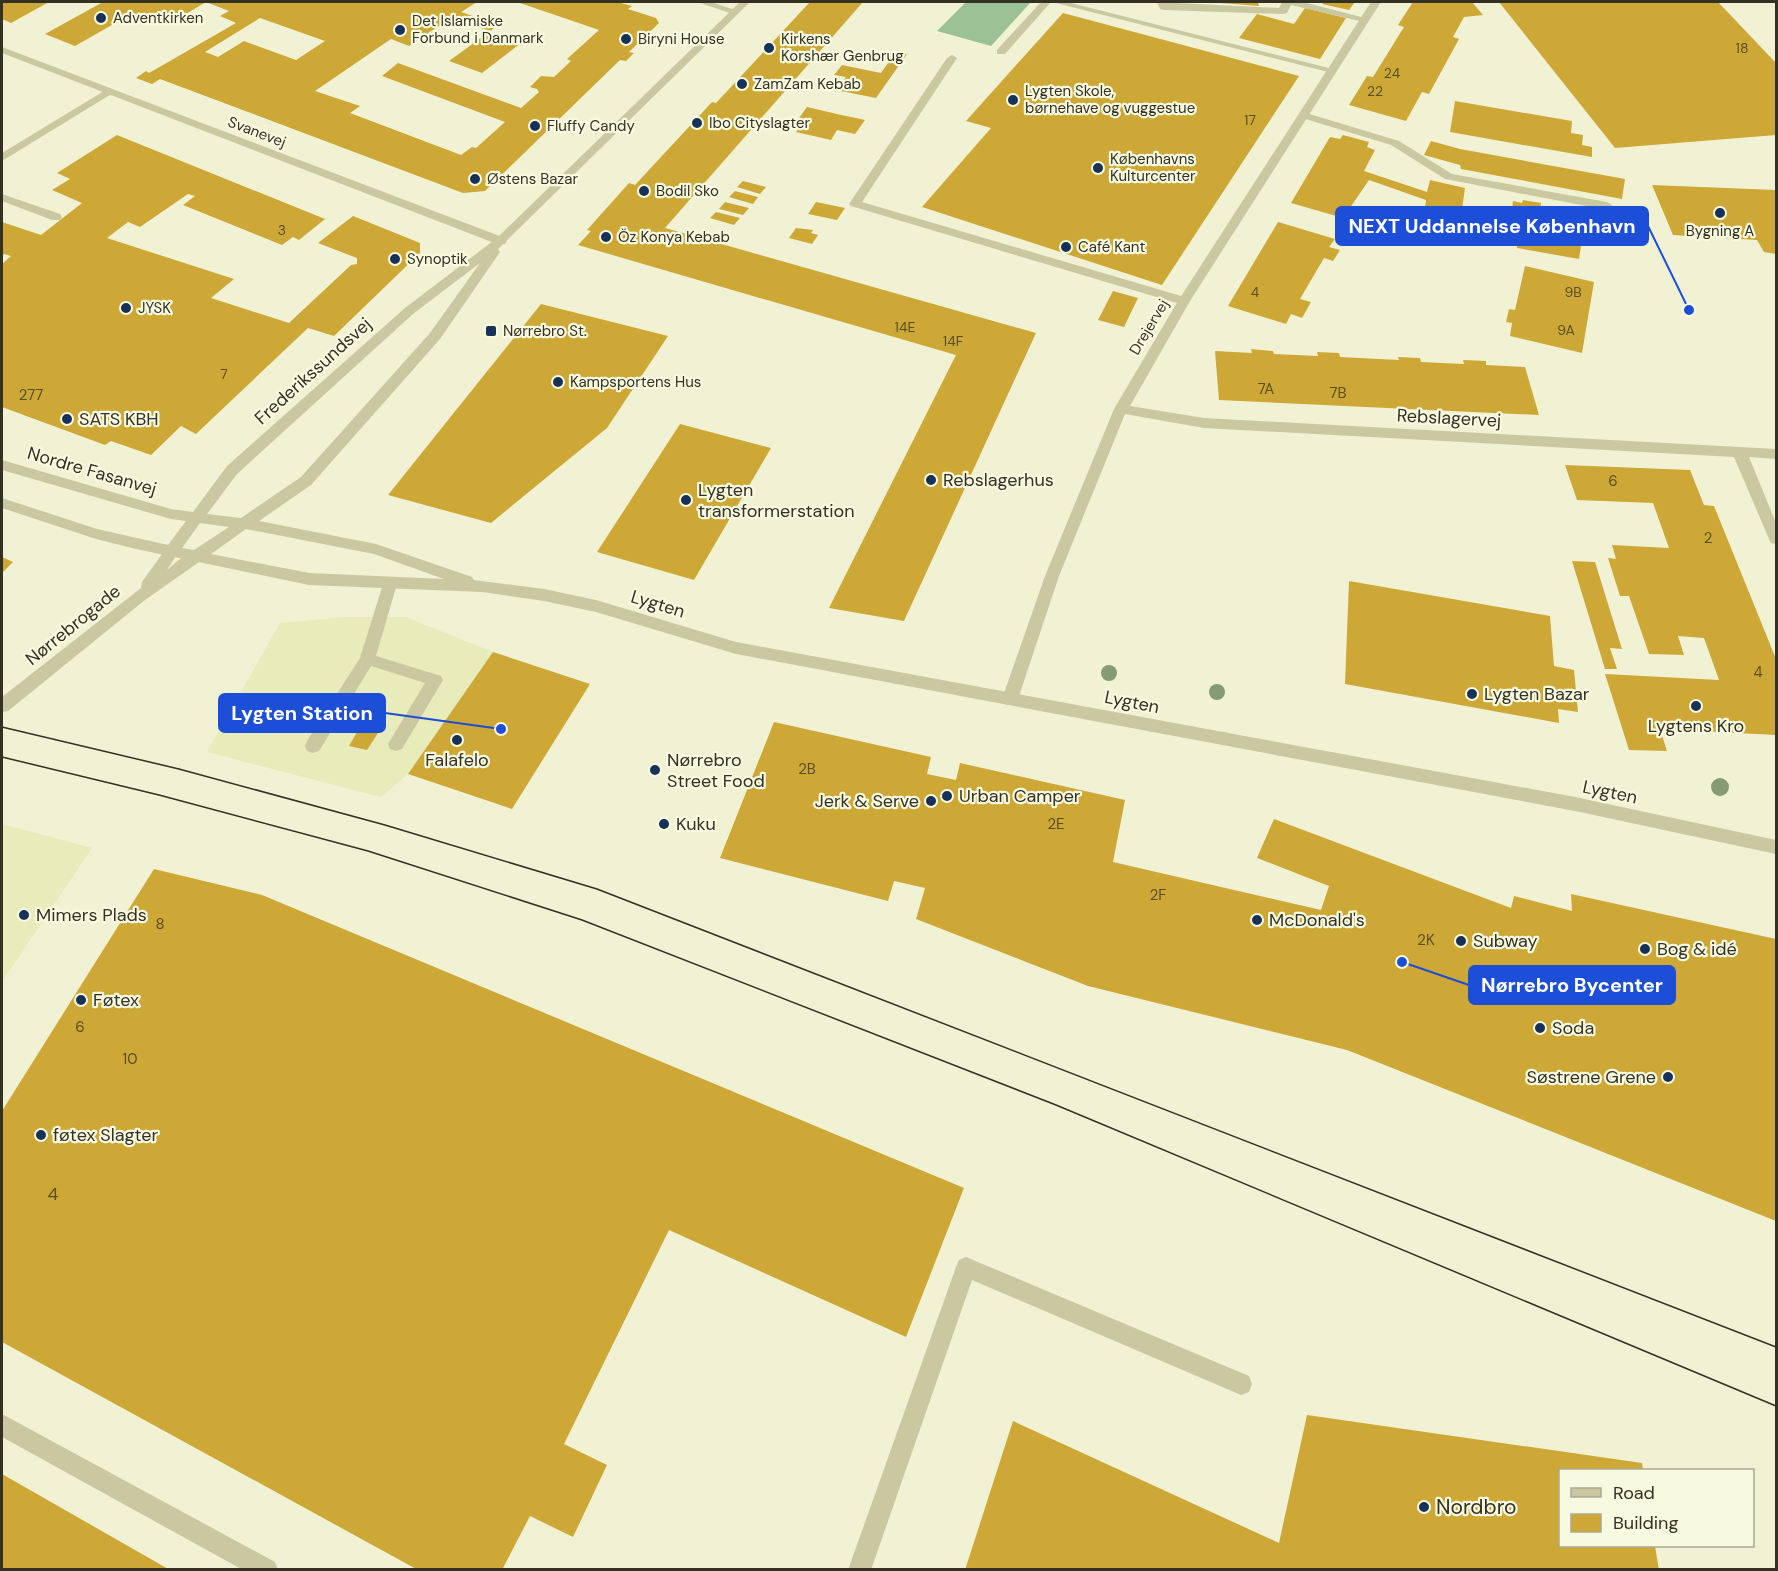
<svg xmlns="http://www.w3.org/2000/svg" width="1778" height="1571" font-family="'DM Sans',sans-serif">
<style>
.green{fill:#9bc194}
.plaza{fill:#e8ebba}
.building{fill:#cda836;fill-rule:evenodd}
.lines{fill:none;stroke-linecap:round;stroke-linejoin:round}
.service{fill:#cac8a0;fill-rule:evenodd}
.minor{fill:#cac8a0;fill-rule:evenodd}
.tertiary{fill:#cac8a0;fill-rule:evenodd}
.tram{stroke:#333024;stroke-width:1.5}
.tree{fill:#859b74}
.poi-dot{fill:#173256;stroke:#f8fae0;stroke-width:2}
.labels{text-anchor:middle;stroke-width:4.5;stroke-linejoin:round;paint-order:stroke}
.far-number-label{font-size:14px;fill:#5a4e28}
.far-poi-label{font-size:15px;fill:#333024;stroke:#f8fae0;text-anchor:start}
.far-street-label{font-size:15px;fill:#333024;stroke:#f8fae0}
.number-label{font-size:15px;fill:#5a4e28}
.street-label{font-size:18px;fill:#333024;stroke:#f8fae0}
.poi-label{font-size:18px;fill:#333024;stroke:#f8fae0;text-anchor:start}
.near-number-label{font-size:18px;fill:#5a4e28}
.near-poi-label{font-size:21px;fill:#333024;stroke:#f8fae0;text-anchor:start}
.leader{fill:none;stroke:#1d4ed8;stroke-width:2}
.callout-dot{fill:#1d4ed8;stroke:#f8fae0;stroke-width:2}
.callout{fill:#1d4ed8;stroke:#1d4ed8;stroke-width:2}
.callout-label{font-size:20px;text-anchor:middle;font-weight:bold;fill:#fff}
</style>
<rect width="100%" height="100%" fill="#f1f2d4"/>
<path class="green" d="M966 2H1025L1030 3 991 46 937 31Z"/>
<path class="plaza" d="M345 617H406L493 652 408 774 381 797 207 752 280 623Z
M2 824 92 848 2 982Z"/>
<path class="building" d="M2 2H49L11 23 2 19Z
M103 2H477L461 12 499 25 490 31 452 18 428 33 431 34 427 37 424 36 409 46 391 39 315 91 360 106 350 113 461 155 472 147 476 148 505 122 382 76 398 63 521 108 539 92 537 89 530 87 541 76 554 77 571 61 567 59 599 30 517 2H617L632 6 628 9 656 18 659 23 629 52 634 53 626 61 620 60 485 191 463 193 160 79 152 84 136 78 146 71 149 73 236 23 220 16 229 11 206 2 169 24 143 14 133 20 126 17 75 46 45 34ZM260 18 325 41 296 60 244 41 218 57 205 52Z
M810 2H863L665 228 1036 333 904 621 829 608 956 355 578 245 591 231 587 230 629 183 635 185 712 102 716 103Z
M1221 2H1258L1259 6 1221 3Z
M1324 2H1355L1349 10 1322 4Z
M1413 2H1472L1483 15 1464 17 1453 37 1459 39 1429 94 1422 92 1406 121 1349 105 1367 76 1373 77 1404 27 1398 25Z
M1499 2H1718L1776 63V135L1615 148Z
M1305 8 1346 18 1320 59 1239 38 1257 14 1294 24Z
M1063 13 1299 76 1162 285 922 207 991 128 966 121Z
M489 32 521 43 482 73 449 61Z
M896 52 907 54 876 98 836 90 846 77 834 75 842 65 881 73Z
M1455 101 1572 121 1571 133 1583 135 1582 145 1592 147V157L1450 132Z
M807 107 837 114 865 120 855 134 837 130 831 140 796 132 802 123 797 121Z
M117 135 325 219 299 240 293 237 282 245 183 205 195 196 188 194 140 227 128 222 107 238 234 279 211 298 289 323 351 265 357 264V258L318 243 353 216 420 243V253L334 336 308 328 196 434 181 426 151 455 111 441 105 445 2 407V264L11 256 4 254 2 256V222L41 235 82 203 52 190 70 179 57 173Z
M1343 135 1369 142 1367 147 1375 150 1364 171 1427 192 1430 180 1465 188 1462 209 1473 211V219L1517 227 1516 234H1519L1522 212 1512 210 1513 201 1522 203 1523 200 1541 203 1538 238 1581 246 1579 259 1517 248 1516 238 1423 221 1426 200 1369 180 1343 218 1291 203 1330 137 1340 139Z
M1431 141 1460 149 1625 179 1622 199 1461 169 1460 165 1424 155Z
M743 181 766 187 760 194 737 187Z
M1652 185 1776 190V254L1764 252 1757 240 1673 235Z
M735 191 758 197 753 204 729 197Z
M725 202 749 208 743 215 719 209Z
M816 202 845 208 837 220 808 214Z
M716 212 740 218 734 225 710 218Z
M1278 222 1335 239 1329 247 1340 250 1333 261 1324 258 1300 299 1311 302 1302 318 1291 314 1286 324 1228 306Z
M796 228 813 230 811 233 818 235 812 244 789 238Z
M1525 266 1594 282 1582 353 1510 336 1512 323 1506 322 1509 309 1515 310Z
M1113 291 1138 298 1124 327 1098 320Z
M541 304 668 336 607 428 491 523 388 495Z
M1251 349 1273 351 1274 354 1318 356 1317 352 1339 353 1340 357 1399 360 1398 357 1420 358 1421 362 1464 364 1463 360 1486 361V365L1525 367 1539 415 1219 400 1215 351 1252 353Z
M680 424 771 448 694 580 597 552Z
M1565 465 1690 470 1704 505 1714 506 1776 659V735L1660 729 1667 751 1629 750 1605 674 1719 680 1704 638 1678 636 1684 655 1649 654 1629 596H1620L1608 558 1616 559 1612 545 1669 548 1653 503 1577 500Z
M2 557 13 562 2 573Z
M1572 561 1595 562 1622 649 1610 648 1617 669H1605Z
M1349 581 1550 616 1554 666 1574 670 1578 712 1558 709 1559 723 1345 684Z
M493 652 590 684 512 809 408 774Z
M774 722 931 757 927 774 956 780 960 763 1125 800 1113 862 1321 910 1329 886 1257 858 1274 819 1511 908 1514 896 1572 911 1571 894 1776 939V1221L1347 1050 1088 986 916 919 925 888 894 881 888 901 720 858Z
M361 725 380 730 367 750 349 746Z
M154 869 262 895 964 1188 906 1337 669 1230 564 1444 607 1465 573 1537 530 1516 502 1570H418L2 1342V1111Z
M1307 1415 1642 1463 1643 1470H1560V1546H1655L1659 1570H965L1013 1421 1279 1543Z
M2 1474 170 1570H2Z"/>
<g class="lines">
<path class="service" d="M1041 2H1051L1005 54H997V50Z
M1052 2H1067L1337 70 1332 73Z
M1157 2 1279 8 1282 2H1303L1369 19 1364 22 1291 5 1287 13 1283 14 1164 10 1160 9Z
M952 55 957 58 862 202 1188 298 1190 301 1188 304H1180L851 206 849 204 947 58Z
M109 88 114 91 113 93 2 161V153Z
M1303 112 1399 141 1452 174 1607 202 1613 206 1607 210 1445 179 1391 145 1299 117V113Z
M2 194 60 214 62 217 60 220H52L2 201Z
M172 546 177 547 179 551 167 570C176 563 190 548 202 552L204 556 202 560 145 600 8 711 2 712V697L141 588 142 582 167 547Z
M390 578 395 580 397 584 376 656 441 676 443 680 402 749 396 751 390 749 388 744 425 683 371 666 319 751 313 753 307 751 305 746 307 741 360 658 383 584 385 580Z
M966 1257 1249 1376 1252 1384 1249 1392 1241 1395 972 1280 871 1570H848L956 1267 959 1260Z
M2 1414 275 1562 278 1570H243L2 1437Z"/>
<path class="minor" d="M697 2H711L738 11 733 14Z
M1371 2H1381L1190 301 1130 406 1204 418 1776 449V459L1749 457 1776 523V544L1771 543 1769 539 1734 457 1204 428 1125 414 1059 576 1018 699 1016 704 1010 705 1004 704 1002 699 1045 576 1114 409 1178 301Z
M2 47 505 238 507 241 505 244H497L2 53Z"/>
<path class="tertiary" d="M740 2H750L498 249 500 252 440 339 311 485 259 521 376 544 472 577 474 580 544 589 596 600 736 642 1575 797 1776 840V854L1575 811 736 654 596 612 544 601 482 592 309 585 136 549 96 539 2 508V498L97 529 168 545 186 521 171 519 2 470V460L171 509 193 512 227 466 405 308 497 238ZM480 263 430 333 301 477 241 518 207 514 237 474 413 314ZM200 523 229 527 194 550 182 548ZM246 529 374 554 444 579 309 573 211 554Z"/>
<path class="tram" d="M2 727 179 769 385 825 597 889 1776 1347
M2 757 159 795 368 851 582 920 1056 1105 1776 1406"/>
</g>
<g class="tree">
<circle cx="1109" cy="673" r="8"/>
<circle cx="1217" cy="692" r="8"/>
<circle cx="1720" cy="787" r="9"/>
</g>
<g class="poi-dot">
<circle cx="101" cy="18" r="6"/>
<circle cx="400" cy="30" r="6"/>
<circle cx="626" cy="39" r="6"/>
<circle cx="769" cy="48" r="6"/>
<circle cx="742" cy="84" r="6"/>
<circle cx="1013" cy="100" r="6"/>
<circle cx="697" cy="123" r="6"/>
<circle cx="535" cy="126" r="6"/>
<circle cx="1098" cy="168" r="6"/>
<circle cx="475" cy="179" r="6"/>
<circle cx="644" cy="191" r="6"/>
<circle cx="1720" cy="213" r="6"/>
<circle cx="606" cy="237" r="6"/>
<circle cx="1066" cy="247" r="6"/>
<circle cx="395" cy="259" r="6"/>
<circle cx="126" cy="308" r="6"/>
<rect x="485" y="325" width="12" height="12" rx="3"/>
<circle cx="558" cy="382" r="6"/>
<circle cx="67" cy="419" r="6"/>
<circle cx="931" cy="480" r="6"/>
<circle cx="686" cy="500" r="6"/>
<circle cx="1472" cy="694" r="6"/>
<circle cx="1696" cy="706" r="6"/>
<circle cx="457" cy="740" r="6"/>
<circle cx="655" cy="770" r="6"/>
<circle cx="947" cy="796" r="6"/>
<circle cx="931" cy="801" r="6"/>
<circle cx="664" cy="824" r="6"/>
<circle cx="24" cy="915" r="6"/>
<circle cx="1257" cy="920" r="6"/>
<circle cx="1461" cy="941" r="6"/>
<circle cx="1645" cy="949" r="6"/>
<circle cx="81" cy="1000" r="6"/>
<circle cx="1540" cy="1028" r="6"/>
<circle cx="1668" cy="1077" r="6"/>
<circle cx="41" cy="1135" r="6"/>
<circle cx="1424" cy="1507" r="6"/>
</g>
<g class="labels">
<g class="far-number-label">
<text x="1742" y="53">18</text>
<text x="1392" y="78">24</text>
<text x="1375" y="96">22</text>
<text x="1250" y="125">17</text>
<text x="282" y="235">3</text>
<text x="1255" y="297">4</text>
<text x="1573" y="297">9B</text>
<text x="905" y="332">14E</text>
<text x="1566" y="335">9A</text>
<text x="953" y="346">14F</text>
<text x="224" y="379">7</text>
</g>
<g class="far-poi-label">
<text x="113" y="23">Adventkirken</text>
<text x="412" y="26">Det Islamiske<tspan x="412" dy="17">Forbund i Danmark</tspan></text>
<text x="638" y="44">Biryni House</text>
<text x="781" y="44">Kirkens<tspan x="781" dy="17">Korshær Genbrug</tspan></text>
<text x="754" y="89">ZamZam Kebab</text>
<text x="1025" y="96">Lygten Skole,<tspan x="1025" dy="17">børnehave og vuggestue</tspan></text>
<text x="709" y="128">Ibo Cityslagter</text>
<text x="547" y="131">Fluffy Candy</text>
<text x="1110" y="164">Københavns<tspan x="1110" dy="17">Kulturcenter</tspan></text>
<text x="487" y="184">Østens Bazar</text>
<text x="656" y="196">Bodil Sko</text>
<text x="1720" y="236" text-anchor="middle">Bygning A</text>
<text x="618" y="242">Öz Konya Kebab</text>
<text x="1078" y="252">Café Kant</text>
<text x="407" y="264">Synoptik</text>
<text x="138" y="313">JYSK</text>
<text x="503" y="336">Nørrebro St.</text>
<text x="570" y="387">Kampsportens Hus</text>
</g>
<g class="far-street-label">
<text transform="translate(257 132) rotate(21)" y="5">Svanevej</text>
<text transform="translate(1149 327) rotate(-59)" y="5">Drejervej</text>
</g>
<g class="number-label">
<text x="1266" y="394">7A</text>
<text x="1338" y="398">7B</text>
<text x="31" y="400">277</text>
<text x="1613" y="486">6</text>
<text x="1708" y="543">2</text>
<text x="1758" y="677">4</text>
<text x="807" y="774">2B</text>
<text x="1056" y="829">2E</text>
<text x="1158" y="900">2F</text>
<text x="160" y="929">8</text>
<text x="1426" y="945">2K</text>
<text x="80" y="1032">6</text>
<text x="130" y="1064">10</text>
</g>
<g class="street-label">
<text transform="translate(313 371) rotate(-42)" y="6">Frederikssundsvej</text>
<text transform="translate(1449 418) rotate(3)" y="6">Rebslagervej</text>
<text transform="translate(92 471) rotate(16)" y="6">Nordre Fasanvej</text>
<text transform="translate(658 604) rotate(17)" y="6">Lygten</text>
<text transform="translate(73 625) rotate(-39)" y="6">Nørrebrogade</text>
<text transform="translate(1132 702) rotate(11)" y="6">Lygten</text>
<text transform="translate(1610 792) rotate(12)" y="6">Lygten</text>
</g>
<g class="poi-label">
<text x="79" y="425">SATS KBH</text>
<text x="943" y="486">Rebslagerhus</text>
<text x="698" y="496">Lygten<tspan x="698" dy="21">transformerstation</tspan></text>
<text x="1484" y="700">Lygten Bazar</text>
<text x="1696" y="732" text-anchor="middle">Lygtens Kro</text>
<text x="457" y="766" text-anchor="middle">Falafelo</text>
<text x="667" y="766">Nørrebro<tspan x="667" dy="21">Street Food</tspan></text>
<text x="959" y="802">Urban Camper</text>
<text x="919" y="807" text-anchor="end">Jerk &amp; Serve</text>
<text x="676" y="830">Kuku</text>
<text x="36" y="921">Mimers Plads</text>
<text x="1269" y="926">McDonald's</text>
<text x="1473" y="947">Subway</text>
<text x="1657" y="955">Bog &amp; idé</text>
<text x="93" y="1006">Føtex</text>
<text x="1552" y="1034">Soda</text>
<text x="1656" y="1083" text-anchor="end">Søstrene Grene</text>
<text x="53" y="1141">føtex Slagter</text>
</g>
<g class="near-number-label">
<text x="53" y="1200">4</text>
</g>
<g class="near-poi-label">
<text x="1436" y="1514">Nordbro</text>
</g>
</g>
<path class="leader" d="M1689 310L1648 226M501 729L385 713M1402 962L1469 985"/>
<g class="callout-dot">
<circle cx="1689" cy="310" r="6"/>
<circle cx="501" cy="729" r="6"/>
<circle cx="1402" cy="962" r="6"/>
</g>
<g class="callout">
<rect x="1336" y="207" width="312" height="38" rx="6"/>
<rect x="219" y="694" width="166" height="38" rx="6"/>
<rect x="1469" y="966" width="206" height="38" rx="6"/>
</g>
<g class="callout-label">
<text x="1492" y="233">NEXT Uddannelse København</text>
<text x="302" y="720">Lygten Station</text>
<text x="1572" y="992">Nørrebro Bycenter</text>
</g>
<rect width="1778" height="1571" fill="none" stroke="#333024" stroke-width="6"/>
<rect x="1559" y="1469" width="195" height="78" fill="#f8fae0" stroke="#a9a995" stroke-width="1.5"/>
<rect x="1571" y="1488" width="30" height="9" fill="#cac8a0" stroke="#a9a995" stroke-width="1.5"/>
<text x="1613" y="1499" font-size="18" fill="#333024">Road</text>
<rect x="1571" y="1514" width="30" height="18" fill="#cda836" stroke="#a9a995" stroke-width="1.5"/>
<text x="1613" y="1529" font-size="18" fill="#333024">Building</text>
</svg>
